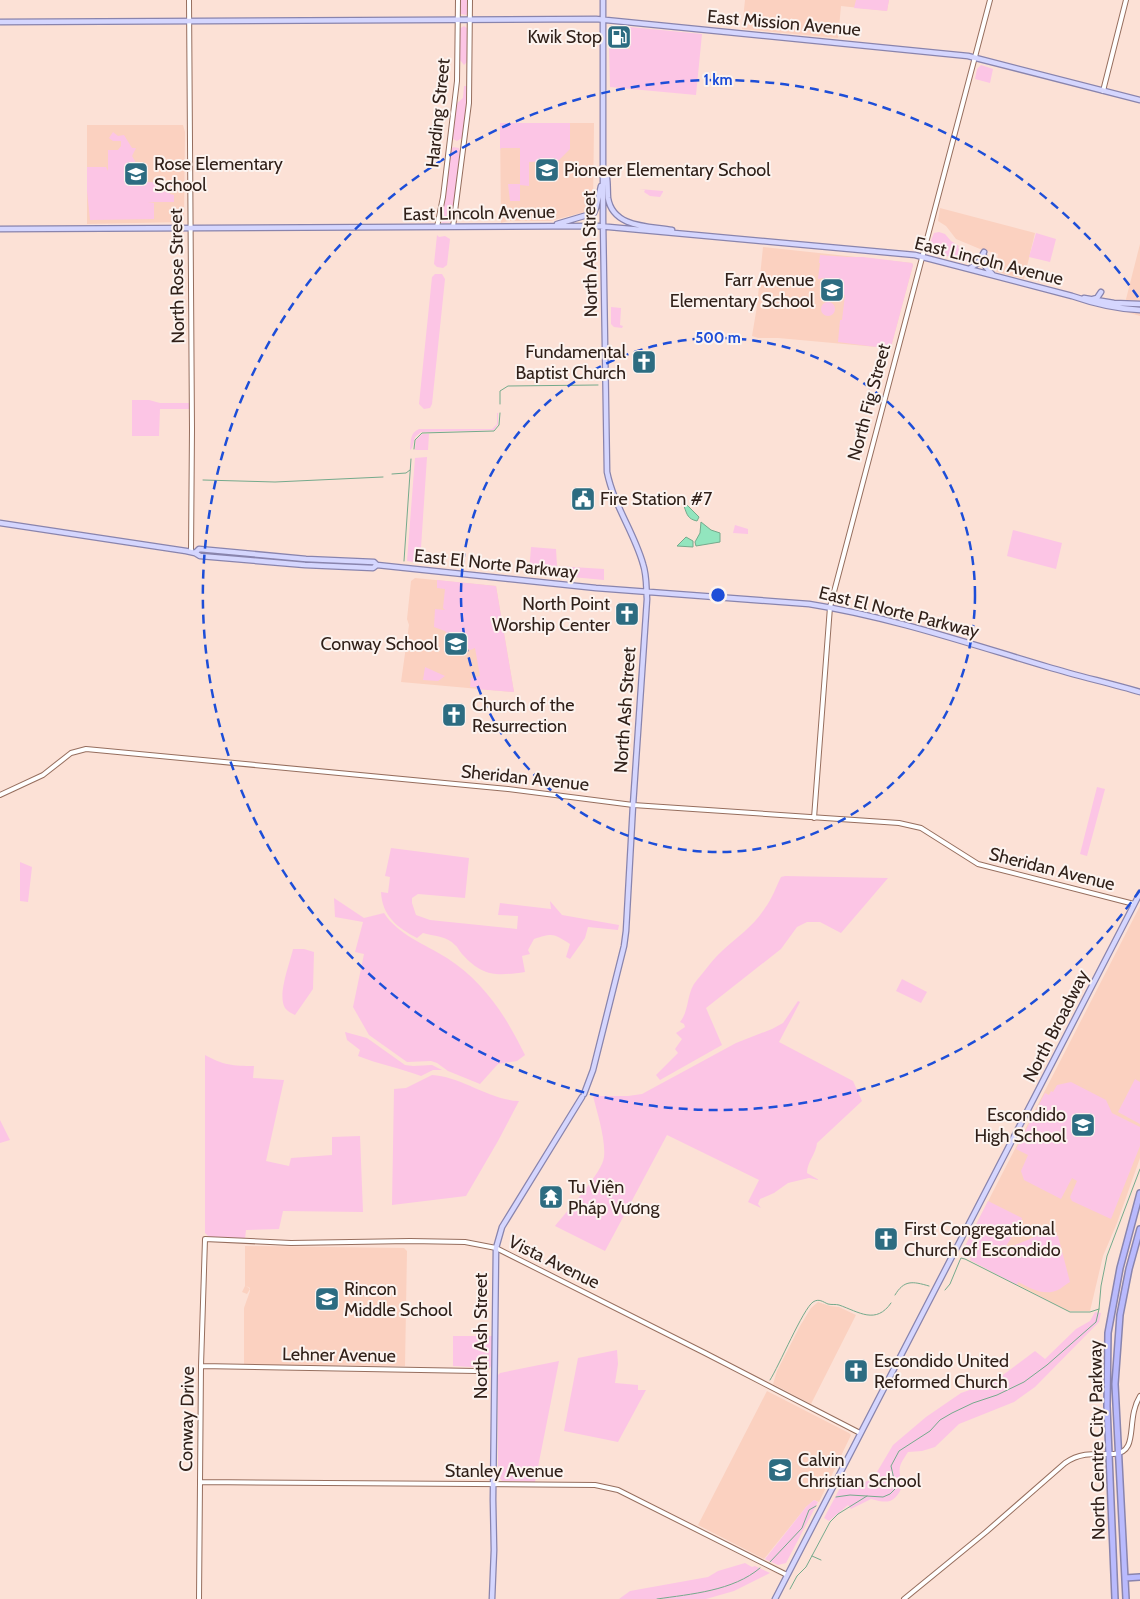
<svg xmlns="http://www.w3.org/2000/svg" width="1140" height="1599" font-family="Cabin,sans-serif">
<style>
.built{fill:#fbd1c0}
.green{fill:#fcc5e5}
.water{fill:#92e5be;stroke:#75aa8c}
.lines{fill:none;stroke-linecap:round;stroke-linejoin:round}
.stream{stroke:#75aa8c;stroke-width:1}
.minor-casing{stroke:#966e5e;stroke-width:6}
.major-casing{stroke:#8984ad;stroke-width:7}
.highway-casing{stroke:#8984ad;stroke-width:8}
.minor{stroke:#fff;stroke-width:4}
.major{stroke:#d5d6fe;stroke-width:4.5}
.highway{stroke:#b9bafd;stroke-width:5}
.ring{fill:none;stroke:#1d4ed8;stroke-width:2.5;stroke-dasharray:9 6}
.labels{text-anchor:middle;stroke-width:4;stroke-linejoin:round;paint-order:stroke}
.street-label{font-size:18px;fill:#302019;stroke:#fcf3ef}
.poi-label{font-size:18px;fill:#302019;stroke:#fcf3ef;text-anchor:start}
.centre{fill:#1d4ed8;stroke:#fcf3ef;stroke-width:2.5}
.ring-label{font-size:15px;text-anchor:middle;font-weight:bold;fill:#1d4ed8;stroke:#fcf3ef;stroke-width:4;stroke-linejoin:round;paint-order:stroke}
</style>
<rect width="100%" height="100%" fill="#fce1d6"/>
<path class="built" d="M745 0H889L887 11 841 6 838 38 742 29Z
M611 25 630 27V49L608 47V27Z
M500 123H594L593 210 550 221H508L501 223Z
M87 125H183L185 132 184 222 87 224Z
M940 208 1035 233 1024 279 994 271 998 254 980 249 956 239 946 226 938 221Z
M1140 244V316L1123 311Z
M763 247 912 263 913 265 891 347 888 348 778 338H758L752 336 757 306Z
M415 578 496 586 514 692 401 682 409 625 407 619 411 581Z
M1140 906V1158L1117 1223 1103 1256 1090 1311H1068L970 1260 971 1258 963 1250Z
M245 1246 404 1248 407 1251 405 1366 244 1365V1308L250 1291V1288L246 1286 250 1289 247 1294 242 1292 245 1286Z
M818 1302 830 1306 839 1307 856 1315 811 1404 773 1384 777 1371 800 1326 811 1308Z
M767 1391 849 1433 851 1435 819 1502 814 1500 806 1507 764 1559 698 1525Z"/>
<path class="green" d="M459 0H469L467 15 460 14Z
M856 0H889L887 11 854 8Z
M464 26 468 29V61L464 65 460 60 459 29Z
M630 27 702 34 696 95 610 87 609 47 630 49Z
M981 65 993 69 990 83 975 79 977 69Z
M469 84 462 138 457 141 453 139 452 136 456 104 463 98 464 86H467Z
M500 123H570V149L559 160 529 162V186L520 185V201H510L508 184H520V148H501L500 150Z
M113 132 118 136 124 135 132 148H136L132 156 147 182 170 183V194L174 195V202H148L154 203V219L90 220 87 191V167H106L108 171V150H118L121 146V141H113L109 138Z
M453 147 459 148 460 152 452 220 451 222 443 223 439 221 450 151Z
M639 189 663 191V192L660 197 650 196 644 192 645 190Z
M939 232 945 234 951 241 959 246 958 248 975 255 973 263 931 252C928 246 932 238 934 233Z
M1036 233 1056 239 1050 262 1029 257Z
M437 235 439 237 445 236 450 239 447 265 443 268 437 267 434 264Z
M820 255 848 257H863L912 263 913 265 891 347 888 348V347L884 348 838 342 840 320H842L845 295 835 294 838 281H833V279L831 280 826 278 823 280V278L818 279 820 263H819Z
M435 274H442L445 279 432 404 430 408 424 409 419 404 432 277Z
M821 309a7 7 0 1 1 14 0a7 7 0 1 1-14 0Z
M611 307 621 308 620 325 623 326 622 328 614 327 611 324Z
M132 400H149L160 403H190V409H160L159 436H132Z
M497 413H498V424L494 430 421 432 415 437 412 448 410 450C411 440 410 433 419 429H492L497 424Z
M422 434H429L428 450H415L416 440Z
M427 457 420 563 407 561 415 458Z
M735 525 748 529V534L733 533Z
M1013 530 1062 543 1056 569 1007 556Z
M531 547 556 549 557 566 604 569V580L529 573Z
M437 580 496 586 514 692 476 689V687H470L471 678 480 676 475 648 470 650 464 644 455 642 445 631 434 627 435 609 445 610 443 608 445 589 437 588Z
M425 667 445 676 438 681 423 680Z
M1097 787 1105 789 1087 856 1080 854Z
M391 848 469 858 465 898 418 894 412 898V903L416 915 430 920 517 929 518 916 498 915 500 903 551 909 550 901 562 915 619 925 618 930 588 927 585 938 570 959 566 957 570 944C553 933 553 933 534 939L528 950 530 954 522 956 525 972C496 976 483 977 462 954 459 951 458 947 455 945 447 936 433 936 423 933L417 938C398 928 382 916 381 892L388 893 390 877 385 876Z
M20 862 32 867 28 902 20 901Z
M785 876 888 878 841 933 820 922H807L797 927 781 949 706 1008 722 1045 660 1080 656 1075 678 1053 675 1049 682 1039 676 1033 685 1027 684 1024 680 1022C690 1010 686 992 697 980 704 972 713 959 722 951 736 938 754 926 765 908 772 899 776 887 781 877Z
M334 898 364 918 384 913C398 935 425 944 447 958 484 982 506 1016 525 1055L517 1061 498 1064 480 1084 448 1071 437 1063 431 1061 407 1062 369 1035 353 1007 364 954 355 952 363 922 335 917Z
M293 949H304L314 952 313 989 295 1015C291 1013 287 1011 285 1008 277 995 290 963 293 949Z
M902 979 927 992 921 1003 896 991Z
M798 1001 800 1002 779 1042 853 1081 862 1101 817 1143C816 1154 807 1162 807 1173L819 1180 809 1178 788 1183 774 1193 760 1199 758 1204 761 1208 748 1202 759 1180 667 1135 605 1251 555 1226C566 1212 603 1172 604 1157 606 1140 597 1112 593 1096H628L642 1094 736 1043 772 1029 783 1023Z
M345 1032 367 1038 405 1065 413 1066 432 1065 442 1070H433L421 1076C400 1068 378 1064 358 1056L360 1050 347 1040Z
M205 1055C223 1065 233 1066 254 1066L253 1078 284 1080 266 1161 289 1166 291 1158 332 1155V1137L360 1136 363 1212 283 1211 279 1229 246 1230 245 1239 209 1237 205 1233Z
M432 1075C460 1076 489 1100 519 1101L498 1141 466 1196 392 1205 394 1089 406 1088Z
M1135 1079 1140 1082V1124L1118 1112Z
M1071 1082 1106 1100 1112 1113 1140 1127V1146L1111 1219 1072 1201 1070 1197 1077 1181 1072 1178 1061 1199 1024 1180 1021 1171 1028 1155 1016 1149 1045 1093 1049 1095 1051 1091 1053 1092 1057 1085Z
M0 1120 10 1140 0 1143Z
M988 1201 1022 1218 1021 1223 1006 1246 1008 1248 1049 1231 1058 1236 1070 1282C1066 1284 1063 1287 1060 1289 1045 1297 1032 1289 1018 1282L1017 1285 970 1260 971 1258 963 1250Z
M1095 1312 1101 1313 1099 1322 1035 1387 1014 1402 959 1424 935 1447 922 1451 908 1452C899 1466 897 1468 903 1485 895 1503 889 1504 871 1499L851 1509 848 1505 829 1521 824 1518 840 1488H846L851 1486 855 1488 874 1477 893 1445 926 1417 961 1393 995 1381 1035 1351 1045 1359 1076 1329 1090 1321Z
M453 1336H492L491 1366 490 1368 453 1366Z
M617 1350 618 1364 615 1383 638 1385V1390H646L618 1442 564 1431 578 1358Z
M559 1361 535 1482 502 1481 498 1476V1375L500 1373Z
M814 1500 818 1502 786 1563 778 1565 765 1559 806 1507Z
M745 1563 752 1567 755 1566 770 1573 734 1591 706 1599H619L630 1591 708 1577 718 1571Z"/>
<path class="water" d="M687 505 699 517 697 521C688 519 687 515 684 506Z
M701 522 711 530 720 533V542L696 546 695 542 700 533Z
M686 537 693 541V547L677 546Z"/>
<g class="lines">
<path class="stream" d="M500 404V391L508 386 598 385
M414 449 415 440 422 433 494 431 499 425 500 413
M392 474 406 473 410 470
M203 480 275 482 383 477
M404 561 411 459
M945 1290 950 1284 960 1260 961 1258 965 1259 1070 1312H1090L1099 1309
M895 1295C904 1280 912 1281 929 1286
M770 1380C779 1366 803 1309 813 1302 819 1298 823 1302 828 1304 832 1305 836 1304 839 1305 859 1312 876 1325 891 1303
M836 1497 850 1495 883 1497 890 1494 896 1488 891 1466 899 1451 930 1431 940 1420 952 1413 973 1403 997 1395 1024 1382 1047 1365 1096 1322 1099 1309 1101 1286 1107 1256 1140 1169
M812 1556 821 1560
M770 1562 802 1528 809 1510 816 1506
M790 1589 797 1576 806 1567 830 1522 838 1514 867 1496
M657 1599C691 1594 733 1591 760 1568"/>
<defs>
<path id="minor" d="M189 0 192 429 191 552
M1103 91 1126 0
M437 227 443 197 457 81 458 0
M453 227 469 103 470 0
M0 795 43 775 71 753 86 749 508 789 633 805 899 823 921 828 978 864 1134 904
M814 818 830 607 990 0
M201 1366 476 1371
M200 1482 595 1485 618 1490 787 1575
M986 1532 1065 1463C1081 1452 1095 1454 1114 1454 1140 1452 1125 1420 1140 1396
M199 1599 201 1366 205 1239 291 1243 410 1241 465 1242 496 1248 705 1353 860 1433
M904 1599 986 1532"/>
<path id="major" d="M0 22 596 19 968 56 1140 100
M603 167C609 177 607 186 608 198 613 228 649 226 672 230
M557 224 594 213 596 208 601 186
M0 229 598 226 915 255 1072 296C1095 304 1116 309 1140 310
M984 256 985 266 993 275
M969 269 978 263 984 252
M1084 298 1114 303 1140 304
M1093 299 1097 298 1101 292
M0 523 186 551 195 553 200 556 305 565 373 568 377 565
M195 553 199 549 306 559 374 562 377 565 596 588 809 604C891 617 970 644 1048 667 1078 676 1109 683 1140 692
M584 1094 593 1070 624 946 626 931 633 805 647 599C646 587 647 576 643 564 634 532 614 506 607 472L603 220V0
M492 1599 494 1550 493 1500 496 1248 502 1227 582 1097
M775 1599 1140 893"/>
<path id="highway" d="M1125 1578 1140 1577
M1115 1599 1107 1406 1108 1333 1120 1268 1140 1193
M1126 1599 1115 1384 1120 1315 1129 1269 1140 1229"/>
</defs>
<use href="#minor" class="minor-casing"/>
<use href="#major" class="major-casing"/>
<use href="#highway" class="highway-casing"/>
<use href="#minor" class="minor"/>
<use href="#major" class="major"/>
<use href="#highway" class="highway"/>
</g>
<g class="ring">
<circle cx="718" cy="595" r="257"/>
<path d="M1140 890A515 515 0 1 1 1140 300"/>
</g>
<defs>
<symbol id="fuel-square" viewBox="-11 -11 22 22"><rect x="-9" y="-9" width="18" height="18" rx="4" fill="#2d6c81" stroke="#fcf3ef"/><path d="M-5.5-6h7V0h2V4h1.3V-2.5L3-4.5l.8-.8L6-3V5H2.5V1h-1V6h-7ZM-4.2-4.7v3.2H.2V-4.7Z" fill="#fff"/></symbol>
<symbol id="school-square" viewBox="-11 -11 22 22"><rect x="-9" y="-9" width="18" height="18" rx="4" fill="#2d6c81" stroke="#fcf3ef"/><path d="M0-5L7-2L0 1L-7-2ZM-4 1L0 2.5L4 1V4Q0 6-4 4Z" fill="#fff"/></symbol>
<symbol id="church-square" viewBox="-11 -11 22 22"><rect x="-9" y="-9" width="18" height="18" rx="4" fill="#2d6c81" stroke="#fcf3ef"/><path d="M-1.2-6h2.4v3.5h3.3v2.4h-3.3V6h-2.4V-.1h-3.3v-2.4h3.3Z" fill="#fff"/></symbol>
<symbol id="civic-square" viewBox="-11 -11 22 22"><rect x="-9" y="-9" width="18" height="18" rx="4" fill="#2d6c81" stroke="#fcf3ef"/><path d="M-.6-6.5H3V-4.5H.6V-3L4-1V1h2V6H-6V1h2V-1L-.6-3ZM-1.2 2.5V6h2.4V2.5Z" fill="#fff"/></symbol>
<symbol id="temple-square" viewBox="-11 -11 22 22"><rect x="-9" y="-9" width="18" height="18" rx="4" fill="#2d6c81" stroke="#fcf3ef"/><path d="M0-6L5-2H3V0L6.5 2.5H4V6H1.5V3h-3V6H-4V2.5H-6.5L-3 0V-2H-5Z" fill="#fff"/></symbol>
</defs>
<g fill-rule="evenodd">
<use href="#fuel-square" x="605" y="23" width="28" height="28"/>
<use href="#school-square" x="533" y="156" width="28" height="28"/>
<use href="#school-square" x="122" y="160" width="28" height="28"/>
<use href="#school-square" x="818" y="276" width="28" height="28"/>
<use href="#church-square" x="630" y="348" width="28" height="28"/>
<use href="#civic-square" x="569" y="485" width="28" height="28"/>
<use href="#church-square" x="613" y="600" width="28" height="28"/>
<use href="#school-square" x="442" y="630" width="28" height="28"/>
<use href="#church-square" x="440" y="701" width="28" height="28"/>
<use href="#school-square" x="1069" y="1111" width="28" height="28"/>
<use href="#temple-square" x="537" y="1183" width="28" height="28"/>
<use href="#church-square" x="872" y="1225" width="28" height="28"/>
<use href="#school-square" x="313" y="1285" width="28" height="28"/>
<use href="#church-square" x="842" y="1357" width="28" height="28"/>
<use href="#school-square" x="766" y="1456" width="28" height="28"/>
</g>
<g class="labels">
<g class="street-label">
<text transform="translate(784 23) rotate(5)" y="6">East Mission Avenue</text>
<text transform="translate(438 113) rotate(-84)" y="6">Harding Street</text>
<text transform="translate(479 213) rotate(-1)" y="6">East Lincoln Avenue</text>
<text transform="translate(590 254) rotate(-91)" y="6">North Ash Street</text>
<text transform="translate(989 261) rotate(14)" y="6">East Lincoln Avenue</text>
<text transform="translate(177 276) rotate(-91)" y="6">North Rose Street</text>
<text transform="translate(869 402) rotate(-75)" y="6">North Fig Street</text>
<text transform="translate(496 564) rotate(6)" y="6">East El Norte Parkway</text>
<text transform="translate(899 612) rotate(14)" y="6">East El Norte Parkway</text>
<text transform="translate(625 710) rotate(-86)" y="6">North Ash Street</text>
<text transform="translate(525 778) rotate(6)" y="6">Sheridan Avenue</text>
<text transform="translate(1052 869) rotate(14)" y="6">Sheridan Avenue</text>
<text transform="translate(1056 1026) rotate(-63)" y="6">North Broadway</text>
<text transform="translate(554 1262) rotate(26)" y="6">Vista Avenue</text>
<text transform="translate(481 1336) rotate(-90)" y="6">North Ash Street</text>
<text transform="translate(339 1355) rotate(1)" y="6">Lehner Avenue</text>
<text transform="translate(187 1419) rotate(-89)" y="6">Conway Drive</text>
<text transform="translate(1097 1440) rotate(-91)" y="6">North Centre City Parkway</text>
<text x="504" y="1477">Stanley Avenue</text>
</g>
<g class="poi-label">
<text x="602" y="43" text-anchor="end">Kwik Stop</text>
<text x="154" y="170">Rose Elementary<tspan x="154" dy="21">School</tspan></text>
<text x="564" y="176">Pioneer Elementary School</text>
<text x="814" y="286" text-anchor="end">Farr Avenue<tspan x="814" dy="21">Elementary School</tspan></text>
<text x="626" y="358" text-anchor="end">Fundamental<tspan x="626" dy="21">Baptist Church</tspan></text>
<text x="600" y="505">Fire Station #7</text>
<text x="610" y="610" text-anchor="end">North Point<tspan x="610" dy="21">Worship Center</tspan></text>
<text x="438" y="650" text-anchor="end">Conway School</text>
<text x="472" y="711">Church of the<tspan x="472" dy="21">Resurrection</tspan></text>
<text x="1066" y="1121" text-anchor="end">Escondido<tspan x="1066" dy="21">High School</tspan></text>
<text x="568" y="1193">Tu Viện<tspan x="568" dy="21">Pháp Vương</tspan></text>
<text x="904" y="1235">First Congregational<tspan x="904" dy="21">Church of Escondido</tspan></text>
<text x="344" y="1295">Rincon<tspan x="344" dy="21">Middle School</tspan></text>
<text x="874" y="1367">Escondido United<tspan x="874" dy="21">Reformed Church</tspan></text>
<text x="798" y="1466">Calvin<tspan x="798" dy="21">Christian School</tspan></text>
</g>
</g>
<circle cx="718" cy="595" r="8" class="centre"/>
<g class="ring-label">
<text x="718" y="85">1 km</text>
<text x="718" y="343">500 m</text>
</g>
</svg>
